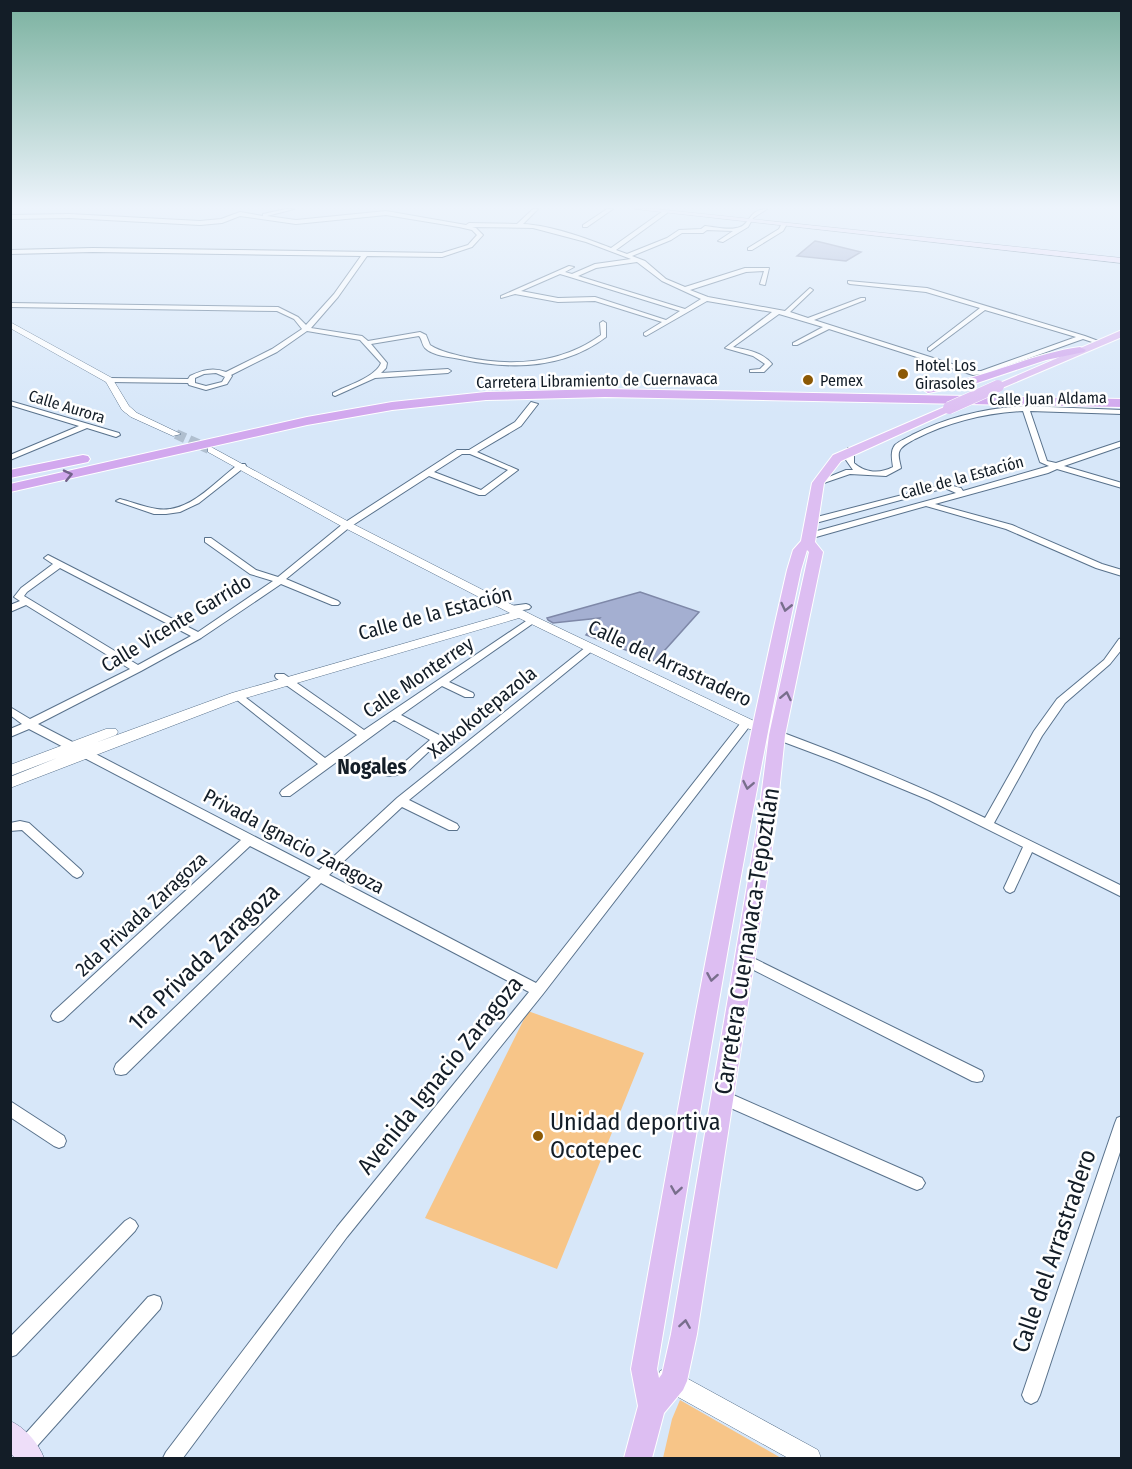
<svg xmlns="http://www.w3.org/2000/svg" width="1132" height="1469" font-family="'Fira Sans Condensed',sans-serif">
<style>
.green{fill:#f7c588}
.building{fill:#a4afd1;stroke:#7e88a8;stroke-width:1.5}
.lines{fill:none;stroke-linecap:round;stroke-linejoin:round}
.tertiary-tunnel{stroke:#b0bfcf;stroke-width:10;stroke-dasharray:10 4.5;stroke-linecap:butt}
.minor-casing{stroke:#59728c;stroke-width:2}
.tertiary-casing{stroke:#59728c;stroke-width:1}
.secondary-casing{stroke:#59728c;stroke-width:1}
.primary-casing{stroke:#fff;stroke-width:2}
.trunk-casing{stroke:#fff;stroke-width:2}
.minor{fill:#fff;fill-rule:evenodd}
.tertiary{fill:#fff;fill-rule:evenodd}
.secondary{fill:#eedef9;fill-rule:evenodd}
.primary{fill:#ddbef2;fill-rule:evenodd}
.trunk{fill:#d2a8ee;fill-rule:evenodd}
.primary-bridge-casing{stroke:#fff;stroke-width:13;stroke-linecap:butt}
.primary-bridge{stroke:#ddbef2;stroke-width:12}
.oneway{stroke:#72628a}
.oneway2{stroke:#786e8c}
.poi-dot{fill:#8c5905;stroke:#fff;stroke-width:2}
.labels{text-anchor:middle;stroke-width:5;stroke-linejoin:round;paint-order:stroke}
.far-poi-label{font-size:16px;fill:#131d27;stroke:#fff;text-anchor:start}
.far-street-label{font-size:16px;fill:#131d27;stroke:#fff}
.street-label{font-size:20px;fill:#131d27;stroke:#fff}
.neighbourhood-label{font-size:21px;font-weight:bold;fill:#131d27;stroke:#fff}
.near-street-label{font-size:24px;fill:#131d27;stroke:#fff}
.near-poi-label{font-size:24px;fill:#131d27;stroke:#fff;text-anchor:start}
</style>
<rect width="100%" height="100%" fill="#d7e7f9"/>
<path class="green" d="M528 1011 644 1053 557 1269 425 1218Z
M680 1400 781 1458H663L672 1419Z"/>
<path class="building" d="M815 241 820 242 861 252 846 261 797 256Z
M640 592 699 612 655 661 586 635 600 618 553 623 548 620 547 618Z"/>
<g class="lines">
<path class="tertiary-tunnel" d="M176 434 209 449"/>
<defs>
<path id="minor" d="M286 209H294L267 216 296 220 386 211 466 225 469 223 517 224 533 209H538L523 224C549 225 586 238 611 248L663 211H667V213L616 250 627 254 667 238 679 230 701 229 705 226C715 227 731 231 740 227 750 224 749 209 767 209L753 218 748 227 723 242 718 241 733 231 707 230 703 233H682L671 240 632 256 645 261 666 279 685 287 745 268H769L765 285 760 284 764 271 746 272 690 290 708 297 785 311 810 288 813 290 812 291 790 312 808 318 861 298H865V300L814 320 974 371H981L1076 337 985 310 930 351 928 350V348L980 308 926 292 850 284 848 283V281L927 288 1085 336 1101 342 1098 344 1083 339 984 374 973 375 829 329 797 345H793V343L823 327 779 314 733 347C748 350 762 352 772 364L764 372H750V370L760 369 765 364 753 356 725 348 772 312 707 301 646 336 644 335V333L662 322 595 301 558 302 515 294 501 298V296L569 266 574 267 565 272 572 274 595 264 631 259 586 242 533 228 472 227 476 228 483 235 472 247 442 257 367 256 338 297 311 328 362 336 368 341 420 332 426 335 430 345C441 352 453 354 465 357 511 367 561 364 601 335L600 323 603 321 606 323V337C564 369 510 370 460 359 450 357 433 356 425 348 422 345 422 339 419 336L371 344 387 363 386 368 381 373 448 369 451 371 448 373 375 378 335 396 333 395V393C346 386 376 377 381 363L360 340 307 331 277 352 231 375 232 376 227 384 206 390 189 385 188 383 109 382 106 380 109 378 188 379 190 376C202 370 213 367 226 372L272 349 302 329 294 319 277 311 10 307V303L278 307 298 317 306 325 334 294 361 256 93 252 10 254V250L93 248 442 253 468 245 477 235 472 230 459 227 386 215 296 224 240 216 222 223 200 225 69 218 10 219V215L69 214 200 221 221 219 240 212 263 216V214ZM637 262 662 281 701 299 685 309 578 276 596 268ZM560 274 570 277 680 311 666 320 595 297 558 298 521 291ZM216 373 225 377 222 382 206 386 195 383V378L204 374Z
M607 209H613L587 227H583V225Z
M782 223 787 224 783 231 752 250H748V248L779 229Z
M10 401 119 433 120 435 116 437 87 428 10 460V455L79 426 10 405Z
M531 402 538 404 521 426 477 452 518 470 485 495H479L429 476 350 527 286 579 338 601 340 603 338 605H332L281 584 201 638 141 671 38 724 319 870 397 798 586 647H592L594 649 592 651 409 800 457 824 459 827 457 830H449L402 807 329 875 536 983 743 720 747 719 752 723 543 994 347 1237 183 1458H163L166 1452 337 1227 529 992 321 883 126 1074 121 1075 116 1074 114 1069 116 1064 311 877 250 846 63 1020 58 1022 53 1020 51 1016 53 1012 241 840 29 729 10 737V729L22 724 10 715V707L30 719 130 669 26 605 10 612V605L20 601 14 597 21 588 53 564 44 558 48 555 198 632 273 581 250 574 205 542V538H211L256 570 278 577 344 523 457 450H469L515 422ZM462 454H470L508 470 481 490 434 472ZM60 568 191 636 138 665 24 596 27 592Z
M1025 406 1122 410V414L1030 411 1047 461 1056 463 1122 441V446L1064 466 1122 483V488L1057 469 1048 473 935 504 1012 525 1102 564 1122 570V576L1096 568 1006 529 926 506 809 539 805 536 806 534 956 493 945 488 812 524 809 523V519L945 484 961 488 963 491 1049 466 1040 462 1023 411C985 413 949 422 915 439 910 442 903 445 900 450 897 455 900 462 901 468L886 476 850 474 818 485 814 483 846 470H853L846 460 848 448H854V463C865 473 880 474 893 467 892 460 890 451 895 445 899 441 907 438 912 435 947 417 985 408 1025 406Z
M239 464H245L246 466 199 503 180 512 166 514H154L116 501 120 499C132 502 144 507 157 509 190 514 215 481 239 464Z
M526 604 529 605 531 607 529 609 511 612 506 609 511 606Z
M532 617 537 620 535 622 449 682 473 693 474 695 473 697H465L442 686 401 715 441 736 442 739 406 773C399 775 391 777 384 775L383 772 384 769 399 767 430 740 394 720 290 796H282L280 793 282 790 318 764 232 696 233 694H241L325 758 357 735 276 678 275 676 276 674H284L364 730Z
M1122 638V649L1110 664 1065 703 1042 736 994 823 1122 886V897L1032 852 1014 891 1010 893 1006 891 1004 888 1023 847 929 800 837 762 773 738 772 735 773 732H781C850 758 919 785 985 818L1034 731 1057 699 1104 660 1119 639Z
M20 821 29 823 81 870 83 873 81 876 77 878 73 876 22 830 10 831V823Z
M743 953 982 1071 984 1076 982 1081 977 1082 972 1081 738 962 737 958 738 954Z
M722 1090 922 1178 925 1183 922 1188 917 1190 912 1188 717 1102 715 1097 717 1092Z
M10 1101 64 1136 66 1141 64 1146 59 1148 54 1146 10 1117Z
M1122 1116V1146L1040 1395 1037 1401 1031 1404 1025 1401 1022 1395 1115 1123 1117 1118Z
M130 1218 135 1221 138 1226 135 1231 16 1355 10 1357V1337L125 1221Z
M154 1295 160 1297 162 1303 160 1309 30 1454 24 1457 18 1454 15 1448 18 1442 148 1297Z"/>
<path id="tertiary" d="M10 322 112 378 129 406 137 413 181 434 173 436 131 417 122 410 106 382 10 328Z
M211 447 351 523 536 617 752 720 782 732 784 735 777 740 742 726 519 618 242 699 10 788V777L57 758 10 776V765L106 729H116L118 732 116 735 95 743 232 693 510 613 343 527 208 452V448Z
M668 1368 818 1450 821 1458H788L660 1387 657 1379 660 1371Z"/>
<path id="secondary" d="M635 209H656L1122 258V263Z
M10 1421C25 1427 39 1444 44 1458H15L10 1453Z"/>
<path id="primary" d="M1122 330V337L1002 388H994L993 386Z
M949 405 955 408 953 410 841 461 824 483 815 542 823 552 785 735 776 821 697 1334 687 1381 683 1390 664 1413 652 1458H624L638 1406 631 1369C679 1102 726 835 787 570L793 550 801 541 812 483 833 455ZM807 550 809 552 769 735 758 821 671 1334 662 1374 659 1378 657 1369C702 1102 744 835 801 570Z"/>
<path id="trunk" d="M1080 347 1086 350 1084 352 1046 360 971 385 928 393 922 389C929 383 943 384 953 382 996 373 1036 353 1080 347Z
M605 389 1122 399V407L605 397 486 400 392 410 307 425 10 492V484L307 417 392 402 486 392Z
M83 455 88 456 90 459 88 462 10 478V470Z"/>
</defs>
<use href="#minor" class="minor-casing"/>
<use href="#tertiary" class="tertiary-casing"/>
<use href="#secondary" class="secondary-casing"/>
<use href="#primary" class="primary-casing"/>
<use href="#trunk" class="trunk-casing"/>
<use href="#minor" class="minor"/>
<use href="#tertiary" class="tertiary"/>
<use href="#secondary" class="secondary"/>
<use href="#primary" class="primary"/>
<use href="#trunk" class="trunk"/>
<defs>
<path id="primary-bridge" d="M949 408 998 386"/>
</defs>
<use href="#primary-bridge" class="primary-bridge-casing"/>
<use href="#primary-bridge" class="primary-bridge"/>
</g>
<defs><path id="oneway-chevron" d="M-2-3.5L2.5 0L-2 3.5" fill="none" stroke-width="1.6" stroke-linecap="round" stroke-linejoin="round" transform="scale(1.5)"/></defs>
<use class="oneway" href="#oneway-chevron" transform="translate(68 475) rotate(-13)"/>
<g class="oneway2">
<use href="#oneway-chevron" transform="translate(786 607) rotate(103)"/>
<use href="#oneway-chevron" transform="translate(786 696) rotate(-78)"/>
<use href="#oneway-chevron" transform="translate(748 785) rotate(101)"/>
<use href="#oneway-chevron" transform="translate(712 977) rotate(100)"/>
<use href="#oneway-chevron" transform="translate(676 1190) rotate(99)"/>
<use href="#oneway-chevron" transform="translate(685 1324) rotate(-81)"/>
</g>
<linearGradient id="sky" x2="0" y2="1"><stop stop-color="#7ab19f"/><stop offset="0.5" stop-color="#edf4fc"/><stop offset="1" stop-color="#edf4fc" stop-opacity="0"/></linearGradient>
<rect width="1132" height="414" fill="url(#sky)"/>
<g class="poi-dot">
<circle cx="903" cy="374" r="6"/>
<circle cx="808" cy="380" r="6"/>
<circle cx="538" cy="1136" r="6"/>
</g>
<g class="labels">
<g class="far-poi-label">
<text x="915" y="371">Hotel Los<tspan x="915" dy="18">Girasoles</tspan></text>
<text x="820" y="386">Pemex</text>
</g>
<g class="far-street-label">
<text transform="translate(597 380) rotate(-1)" y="6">Carretera Libramiento de Cuernavaca</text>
<text transform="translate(1048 398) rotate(-1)" y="6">Calle Juan Aldama</text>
<text transform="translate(67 406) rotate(17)" y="6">Calle Aurora</text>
<text transform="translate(962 477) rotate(-15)" y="6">Calle de la Estación</text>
</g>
<g class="street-label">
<text transform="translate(435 613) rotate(-15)" y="7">Calle de la Estación</text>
<text transform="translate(176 623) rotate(-31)" y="7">Calle Vicente Garrido</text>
<text transform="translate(670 663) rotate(25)" y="7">Calle del Arrastradero</text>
<text transform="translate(418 677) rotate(-34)" y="7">Calle Monterrey</text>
<text transform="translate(482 712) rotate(-39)" y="7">Xalxokotepazola</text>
<text transform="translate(294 841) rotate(28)" y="7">Privada Ignacio Zaragoza</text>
<text transform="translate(141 914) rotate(-43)" y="7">2da Privada Zaragoza</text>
</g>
<g class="neighbourhood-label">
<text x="372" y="774">Nogales</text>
</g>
<g class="near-street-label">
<text transform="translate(747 941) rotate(-81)" y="8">Carretera Cuernavaca-Tepoztlán</text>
<text transform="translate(204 957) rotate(-44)" y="8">1ra Privada Zaragoza</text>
<text transform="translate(440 1075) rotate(-51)" y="8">Avenida Ignacio Zaragoza</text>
<text transform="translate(1054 1251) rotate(-71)" y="8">Calle del Arrastradero</text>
</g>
<g class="near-poi-label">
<text x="550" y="1130">Unidad deportiva<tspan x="550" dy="28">Ocotepec</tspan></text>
</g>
</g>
<rect width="1132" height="1469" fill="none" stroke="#131d27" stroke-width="24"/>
</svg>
